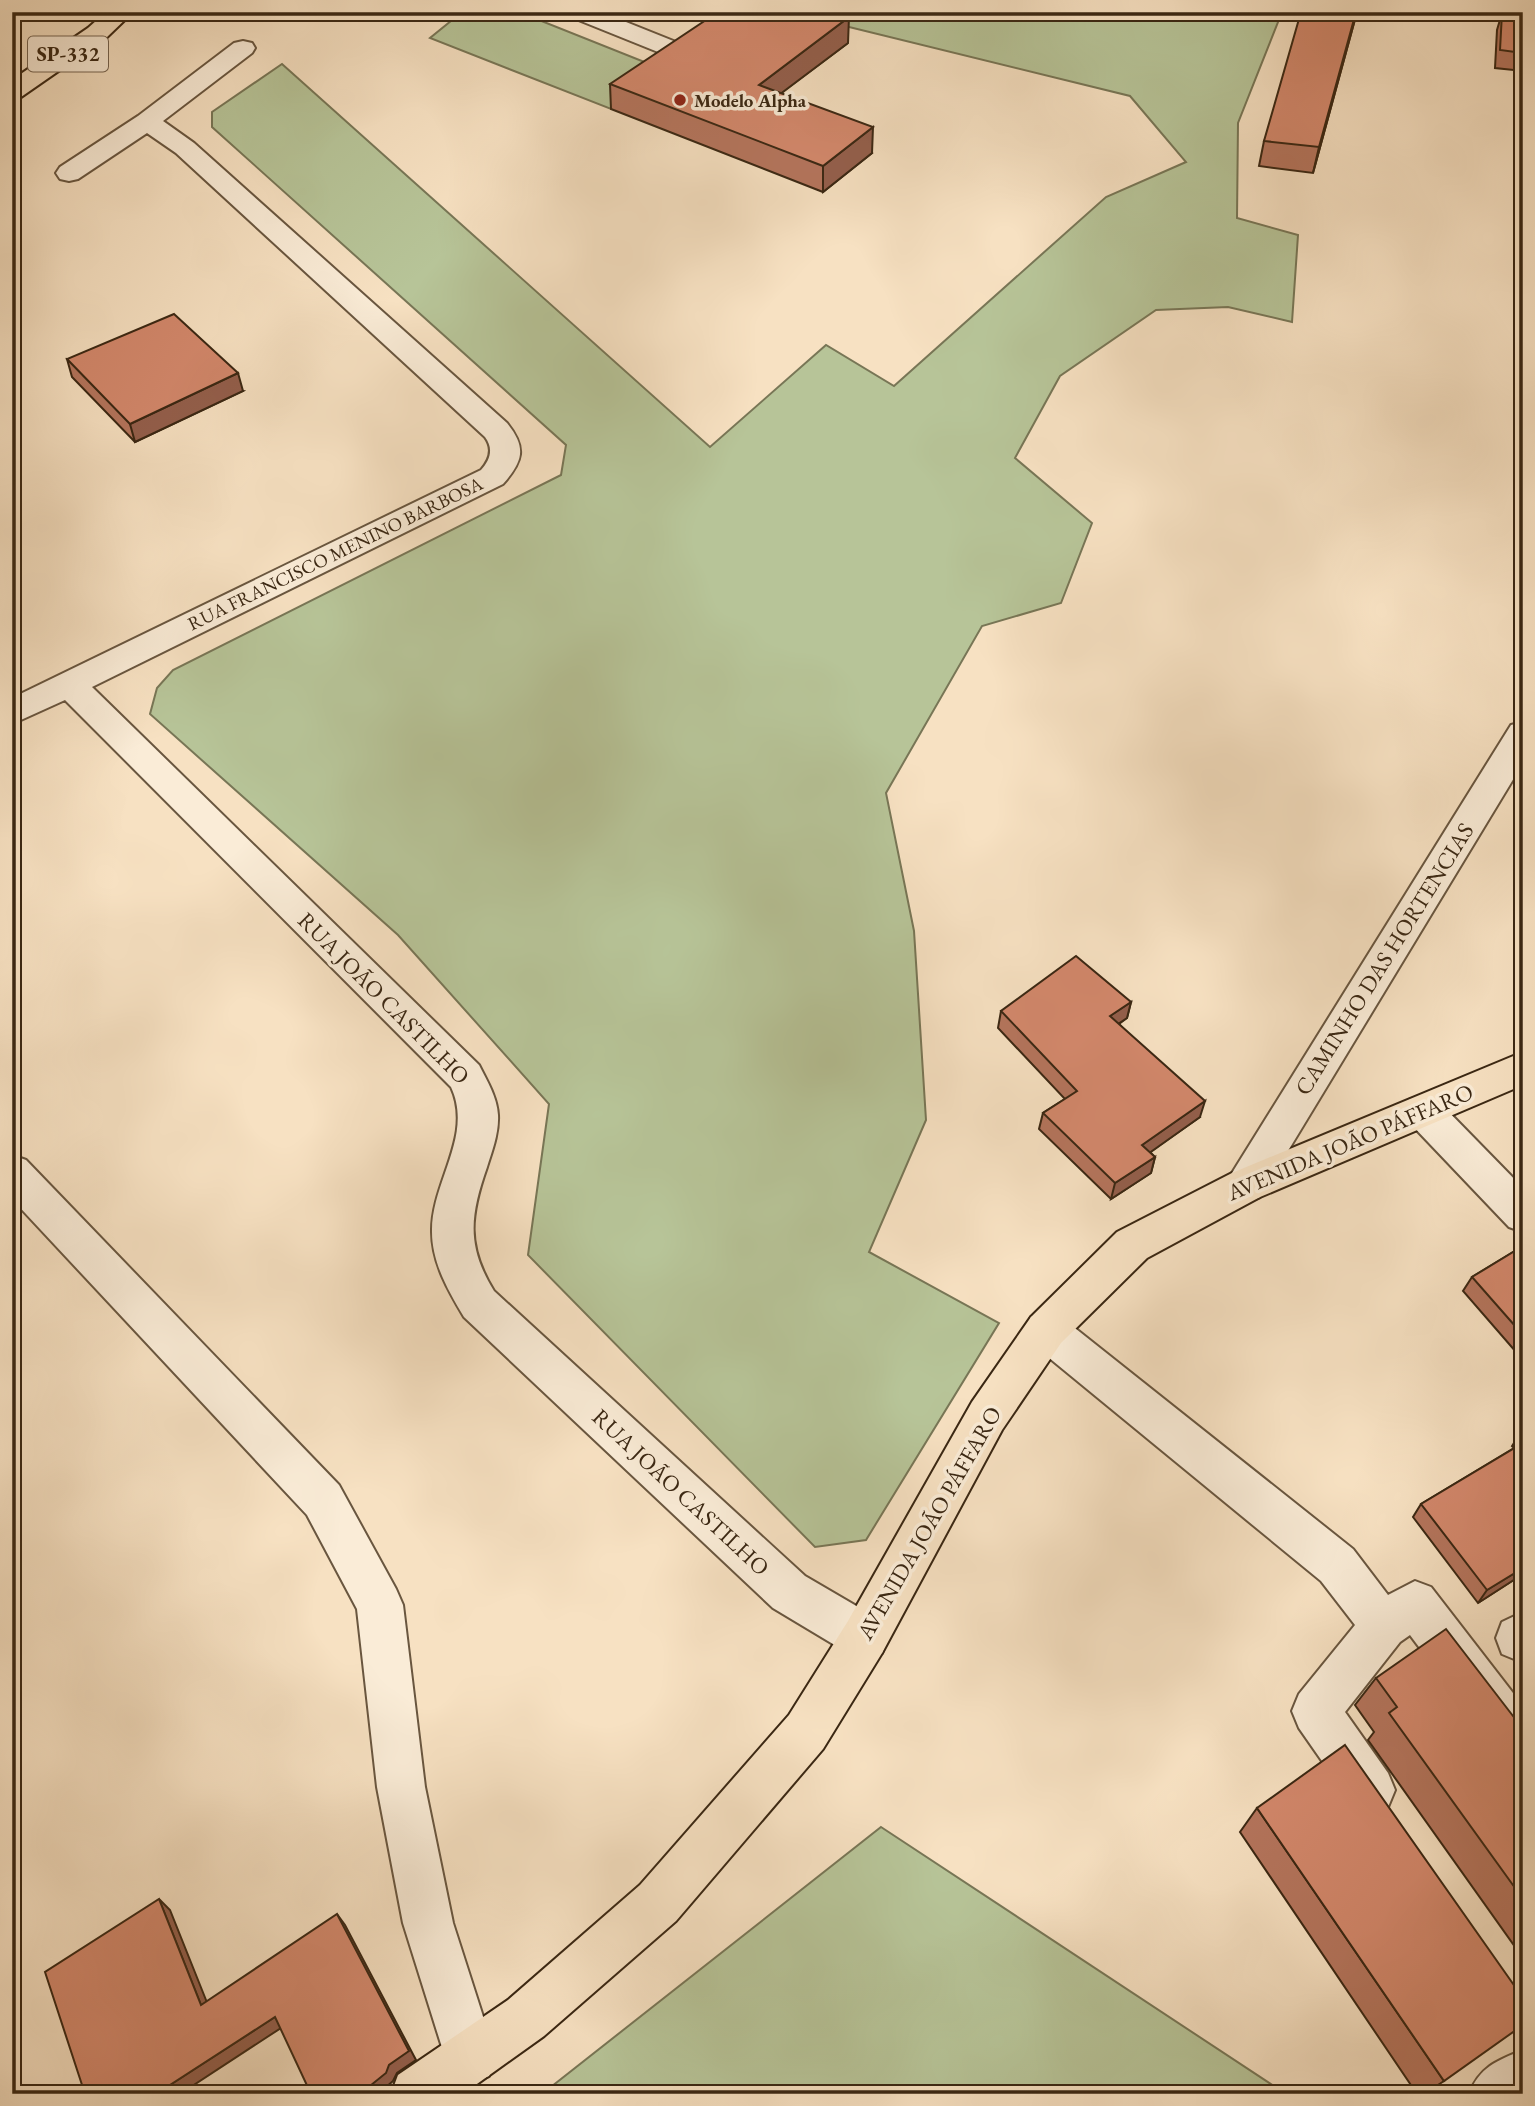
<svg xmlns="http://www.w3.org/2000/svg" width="1535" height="2106" font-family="'EB Garamond',serif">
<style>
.green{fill:#b7c498;stroke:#787656;stroke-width:2}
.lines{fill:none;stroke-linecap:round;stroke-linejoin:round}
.minor-casing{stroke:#69563f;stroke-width:4}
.major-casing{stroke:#3a2713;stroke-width:4}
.minor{fill:#faecd7;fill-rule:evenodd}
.major{fill:#f7e1c2;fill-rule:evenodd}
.wall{fill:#b5755d;stroke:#3a2713;stroke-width:2}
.shaded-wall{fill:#945f4c;stroke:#3a2713;stroke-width:2}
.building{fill:#d3886c;stroke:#3a2713;stroke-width:2}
.poi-dot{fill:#8f2418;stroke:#faecd7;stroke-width:2.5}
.labels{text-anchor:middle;stroke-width:7;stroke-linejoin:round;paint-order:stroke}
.far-poi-label{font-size:19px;font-weight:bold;fill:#3a2713;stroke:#faecd7;text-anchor:start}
.far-street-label{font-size:19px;fill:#3a2713;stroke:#faecd7}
.shield{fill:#faecd7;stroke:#74624e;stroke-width:2}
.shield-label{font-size:21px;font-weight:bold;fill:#3a2713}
.street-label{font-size:23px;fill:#3a2713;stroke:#faecd7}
</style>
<rect width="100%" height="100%" fill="#f7e1c2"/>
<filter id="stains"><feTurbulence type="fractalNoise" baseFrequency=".00286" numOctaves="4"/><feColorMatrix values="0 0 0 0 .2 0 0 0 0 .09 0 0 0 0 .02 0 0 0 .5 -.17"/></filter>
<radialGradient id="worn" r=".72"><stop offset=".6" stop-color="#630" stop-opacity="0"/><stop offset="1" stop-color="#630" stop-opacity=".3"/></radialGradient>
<path class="green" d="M462 12H519L667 71 611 109 430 38Z
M788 12H1282L1238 123 1237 218 1298 235 1292 322 1228 307 1156 310 1060 376 1015 458 1092 523 1061 603 982 626 886 793 914 931 926 1120 869 1252 999 1323 866 1540 815 1547 528 1255 549 1104 398 935 150 714 157 688 173 670 561 475 566 445 212 127V112L282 64 710 447 826 345 894 386 1106 197 1186 162 1130 96Z
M881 1827 1286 2094H542Z"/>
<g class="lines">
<defs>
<path id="minor" d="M12 12H27L20 19 12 21Z
M567 12H601L681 44 684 49 681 54 672 56 663 54 571 17Z
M1501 12H1523V21L1505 17Z
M243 41 252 43 255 48 252 53 163 121 194 143 507 423C527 448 523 461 503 484L92 687 479 1065C487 1081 497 1097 498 1115 499 1133 492 1151 487 1167 470 1215 466 1246 494 1291L805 1576 882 1621 888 1637 882 1653 865 1660 848 1653 773 1608 464 1317C449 1292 432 1263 432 1232 431 1182 474 1136 451 1087L65 700 12 724V698L481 470C490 460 494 449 485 437L176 153 147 133 78 179 69 181 60 179 56 173 60 167 138 116 234 43Z
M1523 722V763L1260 1197 1246 1202 1232 1197 1226 1185 1232 1173 1511 725Z
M1423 1095 1437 1100 1523 1188V1232L1509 1227 1409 1122 1403 1111 1409 1100Z
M12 1155 26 1160 339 1485 396 1589 403 1605 425 1787 453 1923 496 2057 489 2076 470 2083 451 2076 403 1923 377 1787 357 1609 307 1515 12 1199Z
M1046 1311 1061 1317 1353 1549 1388 1595 1415 1581 1431 1587 1523 1706V1770L1506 1763 1410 1635 1400 1642 1345 1712 1388 1773 1395 1790 1388 1807 1371 1814 1354 1807 1299 1728 1292 1711 1299 1694 1355 1625 1321 1581 1031 1343 1025 1330 1031 1317Z
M1523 1612V1659L1519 1661 1502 1654 1496 1638 1502 1622Z
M1523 2050V2094H1469C1480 2067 1496 2061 1523 2050Z"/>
<path id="major" d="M106 12H133L106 38 21 97 12 99V80L88 28Z
M1523 1052V1085L1260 1197 1147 1258 1061 1343 1002 1430 882 1653 823 1749 676 1921 544 2036 463 2094H391L398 2075 508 2000 640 1885 789 1715 848 1621 972 1402 1031 1317 1117 1232 1232 1173Z"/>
</defs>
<use href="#minor" class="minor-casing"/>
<use href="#major" class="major-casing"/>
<use href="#minor" class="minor"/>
<use href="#major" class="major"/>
</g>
<path class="wall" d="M1357 12 1313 173 1259 166 1264 141Z
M1502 13 1523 16V71L1495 68 1497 30Z
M848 43 781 93 872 153 823 192 611 109 610 84Z
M67 359 243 391 135 442 72 377Z
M1131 1002 1127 1018 1119 1024 1200 1117 1150 1152 1155 1157 1151 1173 1111 1199 1039 1129 1043 1113 1065 1099 998 1028 1001 1011Z
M1523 1246V1360L1463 1291 1472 1277Z
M1521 1432H1523V1574L1478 1603 1413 1517 1421 1504 1514 1448 1512 1446Z
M1376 1678 1523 1729V1958L1368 1740 1374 1732 1355 1705Z
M1257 1808 1444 2081 1424 2094H1417L1240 1832Z"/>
<path class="shaded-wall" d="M1356 12H1357L1313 173 1319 147Z
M849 17 848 43 759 110V85Z
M873 127 872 153 823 192V166Z
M238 373 243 391 135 442 130 424Z
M1131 1002 1127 1018 1106 1032 1110 1016Z
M1205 1101 1200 1117 1138 1161 1142 1145Z
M1155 1157 1151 1173 1111 1199 1115 1183Z
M1523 1568V1574L1478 1603 1487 1590Z
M159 1899 170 1910 212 2015 201 2005Z
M337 1914 345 1925 416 2060 397 2073 393 2081 378 2094H360Z
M275 2017 284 2026 180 2094H156Z"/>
<path class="building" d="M718 12H834L849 17 759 85 873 127 823 166 610 84Z
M1301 12H1356L1319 147 1264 141Z
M1502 13 1523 16V53L1500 50Z
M174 314 238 373 130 424 67 359Z
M1076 956 1131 1002 1110 1016 1205 1101 1142 1145 1155 1157 1115 1183 1043 1113 1077 1091 1001 1011Z
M1523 1246V1335L1472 1277Z
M1523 1443V1568L1487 1590 1421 1504Z
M1446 1629 1523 1729V1899L1389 1713 1397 1707 1376 1678Z
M1345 1745 1523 1998V2025L1444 2081 1257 1808Z
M159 1899 201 2005 337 1914 409 2051 389 2065 386 2073 360 2094H311L275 2017 156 2094H85L45 1972Z"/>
<circle class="poi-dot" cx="680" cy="100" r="7"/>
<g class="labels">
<g class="far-poi-label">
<text x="694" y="107">Modelo Alpha</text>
</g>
<g class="far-street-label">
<text transform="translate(335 553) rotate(-26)" y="7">RUA FRANCISCO MENINO BARBOSA</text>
</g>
<rect class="shield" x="28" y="36.5" width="80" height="35" rx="5"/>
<g class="shield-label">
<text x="68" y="61">SP-332</text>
</g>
<g class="street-label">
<text transform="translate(1384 959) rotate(-58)" y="8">CAMINHO DAS HORTENCIAS</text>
<text transform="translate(384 998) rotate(45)" y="8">RUA JOÃO CASTILHO</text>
<text transform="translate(1350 1142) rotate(-23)" y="8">AVENIDA JOÃO PÁFFARO</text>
<text transform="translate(681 1492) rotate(43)" y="8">RUA JOÃO CASTILHO</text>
<text transform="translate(929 1523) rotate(-60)" y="8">AVENIDA JOÃO PÁFFARO</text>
</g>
</g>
<rect width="1535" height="2106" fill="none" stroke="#f7e1c2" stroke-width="42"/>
<rect x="14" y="14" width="1507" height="2078" fill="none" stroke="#3a2713" stroke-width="3.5"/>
<rect x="21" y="21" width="1493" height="2064" fill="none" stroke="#3a2713" stroke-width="2"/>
<rect width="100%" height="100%" filter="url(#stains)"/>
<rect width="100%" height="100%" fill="url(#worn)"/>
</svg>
